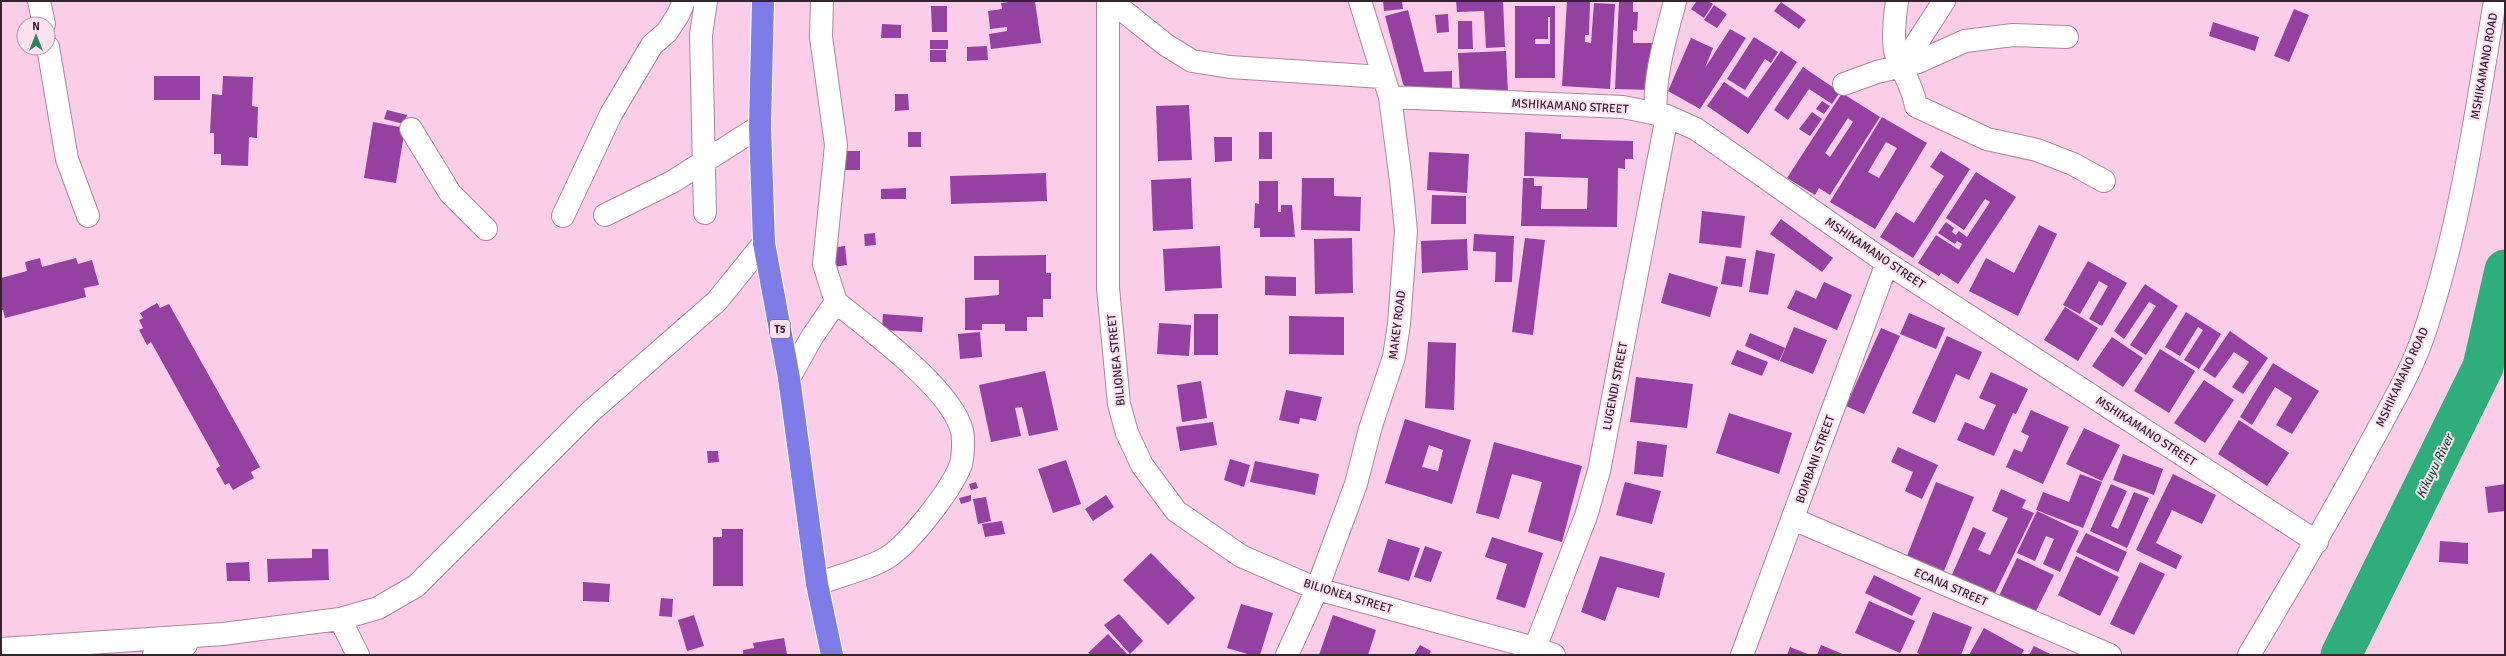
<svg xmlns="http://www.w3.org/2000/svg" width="2506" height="656" font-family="Signika,sans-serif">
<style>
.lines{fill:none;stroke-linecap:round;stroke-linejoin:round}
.river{stroke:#2fad7b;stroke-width:41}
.building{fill:#9441a1;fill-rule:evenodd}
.minor-casing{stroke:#ae849d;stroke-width:24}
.highway-casing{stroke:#fff;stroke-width:24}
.minor{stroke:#fff;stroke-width:22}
.highway{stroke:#7e7ce6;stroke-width:22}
.labels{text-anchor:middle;stroke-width:4;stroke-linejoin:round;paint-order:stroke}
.shield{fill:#fde1f1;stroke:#715d68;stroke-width:1}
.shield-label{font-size:11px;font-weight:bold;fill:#35242e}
.street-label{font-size:12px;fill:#35242e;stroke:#fde1f1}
.water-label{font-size:13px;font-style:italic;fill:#13543a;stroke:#fde1f1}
</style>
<rect width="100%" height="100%" fill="#fbcde9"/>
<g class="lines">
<path class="river" d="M2341 655 2483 367 2505 270"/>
</g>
<path class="building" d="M1017 1H1035L1041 43 991 49 989 34 1007 31V27L990 29 988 11 1002 9 1001 3Z
M1383 1H1402L1403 9 1384 11Z
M1456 1H1503L1505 47 1486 48 1484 11 1457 12Z
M1567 1H1590L1589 35H1585V42L1591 43 1594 3 1615 4 1610 89 1562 86Z
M1619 1H1633V12H1638L1637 31 1633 30V43H1656L1655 90 1615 89Z
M1697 1H1708L1713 4 1704 18 1691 9Z
M1781 2 1806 20 1799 29 1774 11Z
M1714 5 1727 14 1717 28 1704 20Z
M931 6H947V32H932Z
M1515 6H1555V78H1515ZM1548 17H1550V44H1535V39H1548Z
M2294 9 2309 15 2289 62 2274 56Z
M1408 10 1424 72 1452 71V95L1409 91 1403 84 1385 16Z
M1448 14 1449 32 1437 33 1435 15Z
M1458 21H1472L1473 49H1458Z
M2213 22 2259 37 2255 51 2209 36Z
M882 24 901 25V38H881Z
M1730 29 1746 38 1700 109 1668 91 1691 38 1713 48 1705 68Z
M1754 37 1778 52 1771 63 1765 59 1745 90 1727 79Z
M930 40H948V49H930Z
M987 46 988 60 967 61V47Z
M930 50H946V62H930Z
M1506 51 1508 93 1460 95 1458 53Z
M1781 51 1797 62 1748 134 1707 106 1724 82 1748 98Z
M1803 67 1840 92 1832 104 1809 89 1788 120 1774 110Z
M154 76H200V100H154Z
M223 76 253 77 252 106 258 107 257 138 249 137 248 166 221 165V154H214V133H210L212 94 222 95Z
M1842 93 1880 117 1830 195 1819 188 1815 195 1787 178ZM1848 118 1853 122 1830 157 1825 153Z
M895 94H908L909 110 895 111Z
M1822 101 1830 106 1824 114 1816 109Z
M1189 105 1192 160 1158 161 1156 106Z
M387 110 407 115 404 124 384 119Z
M1812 112 1822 119 1810 136 1799 129Z
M1882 117 1927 143 1875 229 1830 202ZM1886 142 1897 148 1879 178 1868 172Z
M373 122 405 128 396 183 364 178Z
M908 132H921V147H908Z
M1259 132H1272V159H1259Z
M1525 132 1561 134V139L1633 141V159H1625V169L1618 168 1617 227 1521 226 1523 178H1534V186H1542L1541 209H1587L1588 178 1524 176Z
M1214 137H1232V161L1215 162Z
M839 151H860V170H839Z
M1941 151 1970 169 1913 258 1880 237 1896 212 1914 223 1944 176 1930 167Z
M1429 152 1469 154 1467 193 1427 190Z
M1976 172 2016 197 1958 284 1941 273 1939 276 1918 263 1936 235 1959 250 1962 244 1957 241 1955 244 1938 233 1946 222 1954 228 1952 232 1956 235 1959 231 1967 237 1990 202 1985 199 1964 230 1946 218Z
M1046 173 1047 201 951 204 950 176Z
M1191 178 1193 229 1153 231 1151 180Z
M1302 178H1334V196L1361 197 1360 231 1301 230Z
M1259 181H1278V212H1281V205H1292L1295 237H1260V228H1254L1255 203 1259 204Z
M906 188V199H881V189Z
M1432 195 1466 196V224H1431Z
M1702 211 1745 216 1741 248 1699 243Z
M1781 219 1833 258 1822 272 1770 234Z
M2039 225 2057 234 2018 316 1969 291 1986 258 2014 273Z
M875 233 876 245 865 246 864 234Z
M1474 234 1514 236 1512 282H1495L1496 252 1473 251Z
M1352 238 1353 293 1315 294 1314 239Z
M1525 238 1545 240 1533 335 1512 332Z
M1467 239 1468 270 1422 273 1421 241Z
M845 246 847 265 834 267 831 248Z
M1220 246 1222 288 1165 291 1163 249Z
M1756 250 1775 254 1768 295 1749 292Z
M1046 255V273H1051V299H1043V317H1027V331H1005V324H982V330H965V298L999 295V280H974V256Z
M1726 256 1746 259 1742 287 1721 284Z
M40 258 42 267 76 258 78 264 92 260 99 285 84 288 86 297 5 318 3 310H1V278L27 271 25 262Z
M2088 261 2127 283 2102 326 2089 319 2108 286 2099 281 2080 314 2063 305Z
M1669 273 1718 287 1710 317 1661 303Z
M1265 276 1296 277V296L1265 295Z
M1824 282 1852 295 1837 330 1787 308 1796 290 1816 299Z
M2145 284 2178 306 2146 355 2130 345 2156 306 2149 302 2124 339 2114 331Z
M157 303 160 308 169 304 260 467 251 472 254 478 233 490 229 483 225 485 216 469 220 466 151 342 147 345 139 330 143 328 139 320 143 318 140 313Z
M2065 307 2098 328 2078 361 2044 340Z
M2186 312 2221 334 2199 369 2184 360 2203 330 2198 327 2180 356 2165 347Z
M1909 313 1945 328 1936 349 1900 334Z
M883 314 923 317 922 332 882 330Z
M1194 314H1218V355H1194Z
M1289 316 1344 317V355L1289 354Z
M1159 323 1191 325 1189 356 1157 354Z
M1794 327 1827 340 1813 374 1780 361Z
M1881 328 1900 336 1864 414 1846 406Z
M2230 331 2268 358 2243 394 2232 387 2249 362 2234 352 2215 378 2203 370Z
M980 332 982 357 960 359 958 334Z
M1750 333 1785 348 1779 361 1745 346Z
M1947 336 1982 352 1969 380 1956 374 1935 423 1912 413Z
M2112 337 2143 358 2123 387 2092 366Z
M1428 342 1456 343 1454 410 1425 408Z
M2160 349 2195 371 2169 413 2134 391Z
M1737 350 1768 362 1762 376 1731 364Z
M2273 363 2319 391 2292 434 2276 425 2292 398 2275 387 2252 425 2240 417Z
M1045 371 1058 430 1029 436 1022 407 1015 408 1021 436 991 442 979 385Z
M1991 372 2028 389 2016 414 2013 413 1994 456 1957 440 1965 422 1984 430 1996 405 1979 398Z
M1636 377 1693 384 1687 428 1630 422Z
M2204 380 2234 400 2205 443 2174 423Z
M1201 381 1207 418 1182 422 1177 385Z
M1286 390 1322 397 1316 421 1300 418 1299 424 1279 420Z
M2031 410 2069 427 2043 484 2006 467 2014 449 2022 452 2029 436 2021 432Z
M1729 413 1792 433 1779 474 1716 453Z
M1405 419 1471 440 1452 504 1385 483ZM1429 445 1443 450 1438 471 1422 467Z
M2239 420 2289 453 2267 486 2218 454Z
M1213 422 1217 445 1180 451 1176 427Z
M2084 428 2120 445 2102 481 2066 464Z
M1637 441 1667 445 1663 477 1634 474Z
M1494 442 1582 466 1562 542 1528 532 1542 482 1512 474 1499 519 1476 513Z
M1898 447 1938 465 1922 499 1905 491 1913 472 1891 462Z
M707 451H718L719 462 708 463Z
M2123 454 2163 469 2154 495 2113 480Z
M1230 459 1250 465 1244 487 1224 480Z
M1066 460 1081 504 1053 513 1038 469Z
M1255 461 1319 474 1315 495 1250 482Z
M2080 474 2102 482 2083 528 2036 510 2043 492 2069 502Z
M2173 474 2216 495 2202 524 2172 510 2156 543 2182 556 2176 569 2136 550Z
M976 482 978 488 971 490 969 484Z
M1625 482 1661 491 1652 524 1616 515Z
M1936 482 1974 497 1944 571 1907 556Z
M2111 484 2127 491 2111 526 2118 529 2134 492 2149 498 2127 548 2090 531Z
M2505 484V511L2488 513 2485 487Z
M2001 489 2026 500 2022 508 2034 513 1995 593 1951 577 1973 527 1986 533 1978 550 1990 555 2008 518 1992 511Z
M971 495V501L961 504 959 498Z
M1106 495 1114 507 1093 521 1085 509Z
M986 497 991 521 978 524 973 499Z
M2037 511 2079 531 2060 572 2043 564 2054 539 2046 536 2035 561 2017 553Z
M1002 521 1005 534 985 537 982 524Z
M722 529H743V586H713V537H722Z
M2086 533 2127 552 2118 572 2076 552Z
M1492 537 1543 553 1525 608 1496 599 1507 564 1485 557Z
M1388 539 1420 548 1409 581 1378 572Z
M2440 541 2468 543V564L2439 562Z
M1425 546 1442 552 1431 582 1414 577Z
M312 549H328L329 580 268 582 267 559 312 558Z
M1151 553 1195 598 1168 625 1123 580Z
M1600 556 1665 573 1659 598 1617 587 1605 621 1581 612Z
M2076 556 2119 577 2100 616 2058 595Z
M2017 558 2054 575 2034 615 1998 598Z
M249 562 250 581H227L226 563Z
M2140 562 2165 574 2134 635 2110 624Z
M1874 575 1921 598 1912 616 1865 593Z
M583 582 610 584 609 602 583 601Z
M661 598 673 599 672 617 659 616Z
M1869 601 1915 621 1900 653 1855 633Z
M1241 604 1273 613 1260 655H1251L1227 648Z
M1933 612 1972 627 1961 655H1923L1917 653Z
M1119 614 1143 641 1130 654 1104 625Z
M694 615 704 646 687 651 678 620Z
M1333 615 1376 630 1368 655H1319Z
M1984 628 2024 650 2021 655H1969Z
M1108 634 1128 655H1091L1088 653Z
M784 638 787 654 743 655V650L754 648 753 643Z
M1420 645 1431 651 1429 655H1414Z
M1821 645 1845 655H1817Z
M2034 646 2052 655H2029Z
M1790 647 1810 655H1787Z"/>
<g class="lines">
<defs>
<path id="minor" d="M39 1 44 24
M1108 1V288L1119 404 1127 433 1142 465 1176 511 1241 556 1317 589 1535 648 1554 655
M1111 1 1166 45 1192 61 1230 67 1382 77
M1897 1C1895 14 1892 42 1896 54 1903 73 1913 87 1916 106L1987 139 2037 150 2073 164 2104 181
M48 47 67 159 88 216
M1902 66 1944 1
M1844 84 1877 72 1918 62 1965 41 2013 35 2067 37
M1390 97 1623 107 1667 116 1696 129 1887 263 2317 542
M1656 114C1653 77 1666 37 1675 1
M411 129 450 193 486 229
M705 213 701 35 706 1
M605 215 672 182 760 126
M563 216 611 114 652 45 667 32 678 15 684 1
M789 378 812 337 836 302 824 264 836 145 821 37 822 1
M1793 519 2110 655
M817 584C835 577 874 567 888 557 910 543 950 491 960 467 963 460 964 439 962 431 952 389 869 329 836 302
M340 619 358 655
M1535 648 1586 516 1599 471 1667 116
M1 649 223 634 340 619 378 608 416 586 590 412 717 301 764 243
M154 655 186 645
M1287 655 1317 589 1356 484 1370 429 1394 357 1399 324 1406 231 1401 181 1390 97 1360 1
M1742 655 1887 263
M2249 655C2290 586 2331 517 2369 446 2389 409 2412 371 2425 331 2461 224 2476 112 2495 1"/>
<path id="highway" d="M763 1 760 126 764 243 789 378 817 584 832 655"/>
</defs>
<use href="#minor" class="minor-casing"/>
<use href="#highway" class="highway-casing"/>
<use href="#minor" class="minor"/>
<use href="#highway" class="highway"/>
</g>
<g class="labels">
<rect class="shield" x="770" y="320" width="20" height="18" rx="3"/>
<g class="shield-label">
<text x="780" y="333">T5</text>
</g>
<g class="street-label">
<text transform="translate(2484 66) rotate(-80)" y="4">MSHIKAMANO ROAD</text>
<text transform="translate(1570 106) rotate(3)" y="4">MSHIKAMANO STREET</text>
<text transform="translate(1875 253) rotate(34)" y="4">MSHIKAMANO STREET</text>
<text transform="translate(1397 325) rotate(-83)" y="4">MAKEY ROAD</text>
<text transform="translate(1116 360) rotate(-96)" y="4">BILIONEA STREET</text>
<text transform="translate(2402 377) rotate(-65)" y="4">MSHIKAMANO ROAD</text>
<text transform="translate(1615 386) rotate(-79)" y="4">LUGENDI STREET</text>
<text transform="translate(2146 431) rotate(33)" y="4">MSHIKAMANO STREET</text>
<text transform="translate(1815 459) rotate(-70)" y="4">BOMBANI STREET</text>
<text transform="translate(1951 587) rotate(23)" y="4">ECANA STREET</text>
<text transform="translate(1348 596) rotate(17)" y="4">BILIONEA STREET</text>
</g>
<g class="water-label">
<text transform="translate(2434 466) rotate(-64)" y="5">Kikuyu River</text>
</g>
</g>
<rect width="2506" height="656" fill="none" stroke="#35242e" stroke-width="4"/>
<g transform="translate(36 36)"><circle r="19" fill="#fde1f1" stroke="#ad95a3"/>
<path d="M0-3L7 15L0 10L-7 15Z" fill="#278861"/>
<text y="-6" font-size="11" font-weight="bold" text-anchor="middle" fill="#35242e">N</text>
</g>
</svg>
